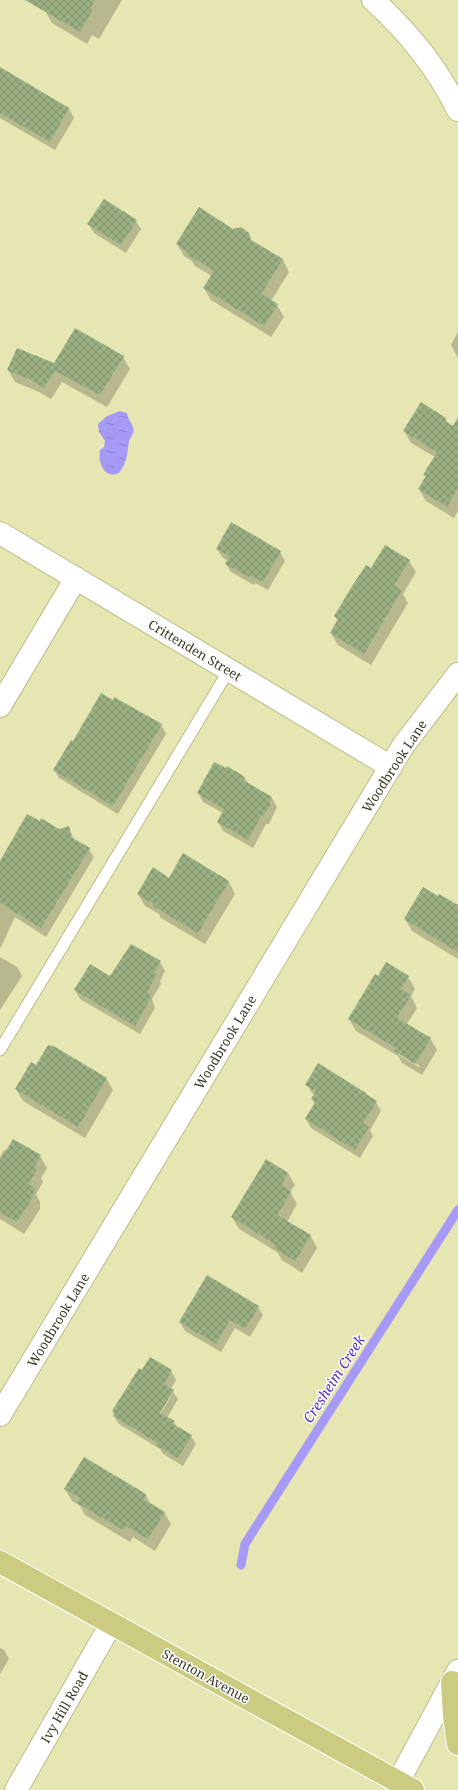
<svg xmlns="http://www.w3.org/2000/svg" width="458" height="1790" font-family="'Noto Serif',serif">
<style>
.water{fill:url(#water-ripples)}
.shadow{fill:#0003;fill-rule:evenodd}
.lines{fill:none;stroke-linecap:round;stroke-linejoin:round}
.stream{stroke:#a79af6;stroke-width:9}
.building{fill:url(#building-cross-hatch)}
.lane-casing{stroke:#bbbd8a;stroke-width:13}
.street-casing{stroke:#bbbd8a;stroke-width:24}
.secondary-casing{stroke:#bbbd8a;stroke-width:24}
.primary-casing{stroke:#fff;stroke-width:24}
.lane{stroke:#fff;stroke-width:11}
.street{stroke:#fff;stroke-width:22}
.secondary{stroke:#fff;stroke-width:22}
.primary{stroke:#cbcb81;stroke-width:22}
.labels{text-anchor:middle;stroke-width:3;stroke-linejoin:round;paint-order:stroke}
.street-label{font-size:13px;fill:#3a3a25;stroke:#fff}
.water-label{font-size:14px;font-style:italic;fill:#5833b7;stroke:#fff}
</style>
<defs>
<pattern id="water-ripples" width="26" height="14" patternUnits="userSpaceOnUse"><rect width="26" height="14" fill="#a79af6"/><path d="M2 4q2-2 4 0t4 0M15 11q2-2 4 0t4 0" fill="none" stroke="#897fc7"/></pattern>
<pattern id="building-cross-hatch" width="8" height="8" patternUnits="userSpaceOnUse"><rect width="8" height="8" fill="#9bb183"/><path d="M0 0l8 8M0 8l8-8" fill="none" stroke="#7f916b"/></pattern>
</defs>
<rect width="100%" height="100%" fill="#e5e6b2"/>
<path class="water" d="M120 411 127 413C128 420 133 424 134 431L129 441 127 456 124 465 119 473C103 480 98 461 100 450L104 447 105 441 99 432 98 424 107 416Z"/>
<path class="shadow" d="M51 0H125H122L99 39 92 35 87 44 52 23 45 11Z
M6 72 69 109 74 118 55 150 0 118V82Z
M136 221 141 229 126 253 94 233 89 225Z
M233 230 248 234 253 242 283 260 289 272 271 301 277 305 284 317 271 337 211 300 204 288 212 276 195 266 192 261 184 256 177 244Z
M458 332V358L451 345Z
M123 357 130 369 107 407 62 382 51 399 39 392 15 382 8 370Z
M445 419 449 424 458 430V511L454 518 426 501 419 489 426 478 424 475 435 457 411 443 404 431Z
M217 549 280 552 285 561 268 590 255 583 254 585 231 572 226 564 228 561 222 557Z
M409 561 416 572 403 594 408 603 371 665 338 645 331 633 338 622 335 616 371 569Z
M161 725 166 734 118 814 59 778 54 770 73 742Z
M228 768 245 778 249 785 272 798 277 807 269 824H266L253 848 223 831 218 822 223 813 203 802 198 793Z
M27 816 59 830 69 827 74 840 89 849 94 857 46 937 15 917 0 949V861Z
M184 855 229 882 235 894 205 944 161 918 159 914 145 906 138 894 169 879Z
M458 906V959L412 931 405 919Z
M0 957 17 967 22 976 0 1010Z
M160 962 165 971 160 981 161 984 152 999 155 1008 140 1034 80 999 75 990Z
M378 977H408L415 989 411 996 417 1008 407 1024 430 1038 437 1050 422 1075 402 1063 398 1056 356 1031 349 1019ZM399 1053 420 1066 419 1067 399 1055Z
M36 1067 106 1078 113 1090 85 1138 23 1101 16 1089Z
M307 1085 376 1102 381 1111 370 1130 373 1136 360 1158 311 1128 306 1119 315 1104 312 1099 315 1095 312 1093Z
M4 1150 40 1156 47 1168 41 1178 43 1182 36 1194 40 1202V1209L24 1234 0 1219V1157Z
M267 1161 288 1173 295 1185 290 1192 297 1204 287 1222 311 1236 317 1248 302 1273 282 1260 277 1252 239 1229 232 1217Z
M258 1307 263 1315 250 1337 235 1328 221 1352 185 1331 180 1322Z
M150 1358 171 1371 176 1380 171 1389 178 1399 167 1418 174 1422 177 1428 191 1436 196 1444 183 1466 163 1454 160 1449 119 1424 114 1416 113 1411ZM170 1393H173L158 1418 157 1417Z
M84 1458 146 1495 151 1505 164 1512 171 1524 155 1551 133 1537 130 1542 85 1515 80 1506 72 1501 65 1489Z
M0 1648 4 1650 9 1659 0 1674Z"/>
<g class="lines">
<path class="stream" d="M241 1565 245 1544 458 1210"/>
</g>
<path class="building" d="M25 0H95L90 8 93 9 80 32Z
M0 67 69 108 50 142 0 113Z
M104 199 137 220 121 245 87 224Z
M199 207 233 229 241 227 249 233 251 240 283 259 261 294 278 304 264 326 203 288 214 271 187 254 188 252 176 244Z
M75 328 124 356 100 395 55 371 44 388 31 380 7 370 17 348 54 363Z
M421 402 446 418 445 421 453 426 458 417V488L447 507 418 489 426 476 423 475 437 452 403 431Z
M231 522 281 551 263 582 250 575 249 577 225 564 230 556 216 549Z
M385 545 410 560 394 585 402 590 364 654 330 633 338 619 334 616 354 583 366 565 371 568Z
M101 693 113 700 114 697 162 724 113 806 53 770 71 740 73 741Z
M214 762 226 768 227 766 245 777 243 780 272 797 269 803 270 806 264 815 261 816 248 840 217 822 224 809 197 793Z
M27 814 40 821 41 818 59 829 69 826 71 837 90 848 41 928 0 903V861Z
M183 853 229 881 198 933 153 906 154 904 137 894 153 867 169 878Z
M423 887 438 896 439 894 458 905V952L404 919Z
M131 944 161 961 154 973 157 974 147 992 150 994 149 997 151 998 135 1026 74 990 90 964 110 976Z
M386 962 409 976 401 989 411 995 397 1018 431 1038 415 1064 394 1051 396 1048 348 1019 375 974 378 976Z
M48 1045 52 1046V1045L107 1078 78 1127 15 1089 31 1062 36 1065Z
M318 1063 366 1093V1094L377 1101 363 1123 369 1127 355 1150 305 1119 315 1102 311 1099 316 1091 305 1085Z
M13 1139 41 1155 34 1167 37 1169 29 1183 34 1189 33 1197 17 1222 0 1212V1160Z
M266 1159 288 1173 281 1185 291 1192 277 1215 311 1235 295 1261 274 1248 276 1245 231 1217Z
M207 1275 259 1306 245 1329 230 1320 216 1344 179 1322Z
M150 1357 172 1370 164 1384 174 1390 160 1413 175 1421 173 1424 192 1435 178 1458 157 1446 158 1443 113 1416 115 1413 112 1411 139 1368 142 1370Z
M84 1457 146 1494 143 1499 165 1512 148 1539 126 1526 123 1530 77 1503 80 1498 64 1489Z"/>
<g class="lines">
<defs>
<path id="lane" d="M0 1050 229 670"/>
<path id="street" d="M373 0C409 33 436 66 458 110
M0 533 391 767
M0 706 76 578
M0 1415 403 746 458 674"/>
<path id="secondary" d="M398 1782 458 1671
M16 1790 111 1624"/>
<path id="primary" d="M0 1562 413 1790
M452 1682 454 1716 458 1744"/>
</defs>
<use href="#lane" class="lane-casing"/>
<use href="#street" class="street-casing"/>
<use href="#secondary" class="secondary-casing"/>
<use href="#primary" class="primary-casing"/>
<use href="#lane" class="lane"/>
<use href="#street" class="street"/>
<use href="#secondary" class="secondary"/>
<use href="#primary" class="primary"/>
</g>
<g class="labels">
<g class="street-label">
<text transform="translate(195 650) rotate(31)" y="5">Crittenden Street</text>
<text transform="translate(394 766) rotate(-57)" y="5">Woodbrook Lane</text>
<text transform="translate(225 1042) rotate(-59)" y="5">Woodbrook Lane</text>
<text transform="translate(58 1320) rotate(-59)" y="5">Woodbrook Lane</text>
<text transform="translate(206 1676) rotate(29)" y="5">Stenton Avenue</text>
<text transform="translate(64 1707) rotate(-60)" y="5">Ivy Hill Road</text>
</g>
<g class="water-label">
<text transform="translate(334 1379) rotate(-57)" y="5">Cresheim Creek</text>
</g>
</g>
</svg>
